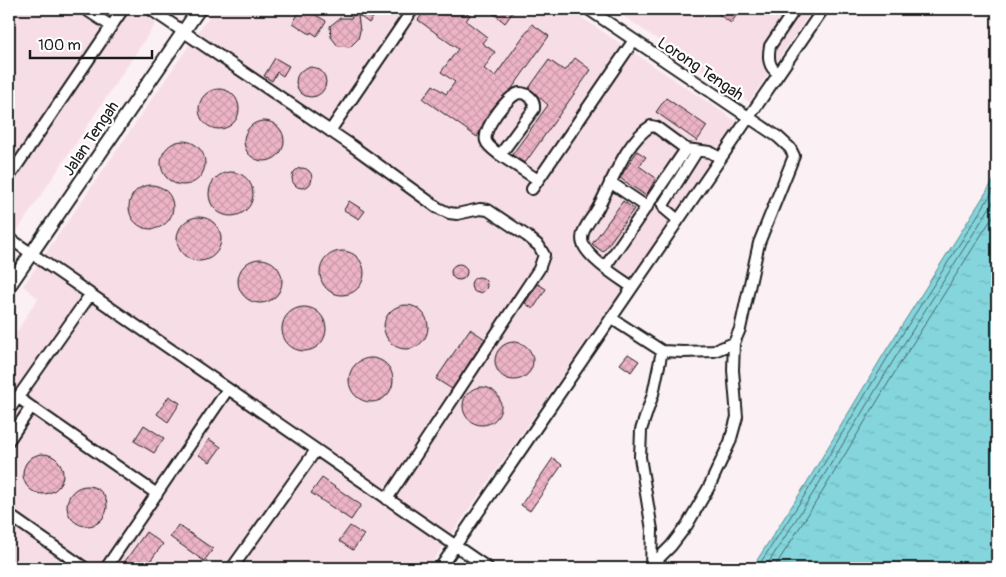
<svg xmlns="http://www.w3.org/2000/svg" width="1006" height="577" font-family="Pangolin,sans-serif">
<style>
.built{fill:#f7dee6}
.water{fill:url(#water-ripples);stroke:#5a8b8f}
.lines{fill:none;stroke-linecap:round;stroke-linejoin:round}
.shore{stroke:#466669;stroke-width:1}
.building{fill:url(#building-cross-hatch);stroke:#1c1c1c}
.minor-casing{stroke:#1c1c1c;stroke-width:14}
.major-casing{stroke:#1c1c1c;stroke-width:16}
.minor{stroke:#fff;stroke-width:10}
.major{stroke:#fff;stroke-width:12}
.labels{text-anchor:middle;stroke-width:4.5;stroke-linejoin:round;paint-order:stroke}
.street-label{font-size:16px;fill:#1c1c1c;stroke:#fff}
</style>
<defs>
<pattern id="water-ripples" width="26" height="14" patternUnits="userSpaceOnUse" patternTransform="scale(1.25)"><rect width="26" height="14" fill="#84d5dc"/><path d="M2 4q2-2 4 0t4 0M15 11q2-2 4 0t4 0" fill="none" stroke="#71b6bc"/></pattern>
<pattern id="building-cross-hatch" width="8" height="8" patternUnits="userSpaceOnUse" patternTransform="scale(1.25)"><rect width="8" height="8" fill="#edb4c6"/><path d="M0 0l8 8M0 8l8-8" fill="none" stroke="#cb9aaa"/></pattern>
</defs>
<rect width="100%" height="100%" fill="#fbf0f4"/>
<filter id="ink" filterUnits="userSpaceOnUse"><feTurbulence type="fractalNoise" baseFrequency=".02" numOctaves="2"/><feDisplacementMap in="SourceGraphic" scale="10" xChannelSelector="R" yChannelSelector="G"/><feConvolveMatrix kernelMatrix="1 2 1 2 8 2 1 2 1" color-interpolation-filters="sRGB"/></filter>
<g filter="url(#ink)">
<path class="built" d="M9 9H136L156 23 9 243Z
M214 9H569L739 123 428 568H9V344L38 298 23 286Z
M613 9H813L749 102Z"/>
<path class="water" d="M997 175V568H752L806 484 885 352Z"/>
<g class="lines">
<path class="shore" d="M757 568 810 487 889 355 997 185
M765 568 815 490 895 358 997 196
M774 568 821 494 901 362 997 210"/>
</g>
<path class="building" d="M301 9H320L316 15 326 21 317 36 311 32 310 34 293 23Z
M358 9H379L369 23 358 15 360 31 358 39 350 47 338 46 331 37 330 26 340 18H351Z
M426 9H461L470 15 466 21 487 37 482 43 495 52 484 69 495 76 532 24 549 36 511 90 491 110 477 137 423 99 433 85 446 94 455 82 441 72 458 49 418 20Z
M488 9H509L513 12 505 23Z
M711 9H741L731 23Z
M275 58 289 66 283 76 277 72 272 81 264 76Z
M575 58 591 70 525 163 512 155 548 105 529 88 549 60 565 71Z
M296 82a15 15 0 1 1 30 0a15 15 0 1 1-30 0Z
M199 109a20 20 0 1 1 40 0a20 20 0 1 1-40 0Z
M666 98 707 126 697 141 656 112Z
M244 141a20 20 0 1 1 40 0a20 20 0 1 1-40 0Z
M161 163a22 22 0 1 1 44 0a22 22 0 1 1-44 0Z
M637 151 646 157 639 166 656 178 646 196 620 178Z
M292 178a10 10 0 1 1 20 0a10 10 0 1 1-20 0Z
M209 194a22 22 0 1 1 44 0a22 22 0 1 1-44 0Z
M129 207a22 22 0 1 1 44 0a22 22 0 1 1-44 0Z
M349 201 365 211 359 219 344 210Z
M623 201 634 209 603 252 592 244Z
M177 239a22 22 0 1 1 44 0a22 22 0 1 1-44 0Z
M320 273a22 22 0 1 1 44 0a22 22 0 1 1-44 0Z
M238 281a22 22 0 1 1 44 0a22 22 0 1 1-44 0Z
M451 272a8 8 0 1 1 16 0a8 8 0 1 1-16 0Z
M471 285a8 8 0 1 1 16 0a8 8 0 1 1-16 0Z
M538 284 546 289 533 309 525 303Z
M384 327a22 22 0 1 1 44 0a22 22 0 1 1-44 0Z
M282 329a22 22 0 1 1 44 0a22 22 0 1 1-44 0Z
M470 329 485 339 452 389 436 379Z
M495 361a19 19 0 1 1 38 0a19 19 0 1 1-38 0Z
M628 354 639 361 631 372 620 364Z
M349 380a22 22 0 1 1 44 0a22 22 0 1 1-44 0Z
M463 406a19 19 0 1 1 38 0a19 19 0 1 1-38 0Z
M169 396 180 403 168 422 157 414Z
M144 425 164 438 154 453 134 441Z
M209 439 221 447 210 462 199 455Z
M23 474a20 20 0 1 1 40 0a20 20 0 1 1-40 0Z
M553 458 562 465 530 511 521 505Z
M322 478 361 505 351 520 311 493Z
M67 506a20 20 0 1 1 40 0a20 20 0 1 1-40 0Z
M178 525 213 549 204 561 170 537Z
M350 526 364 535 353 550 339 541Z
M146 532 163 544 145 568H120Z"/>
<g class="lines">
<defs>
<path id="minor" d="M85 9 111 26
M150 9 351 145 438 208 449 213 457 214 480 209 488 210 527 236 539 246 544 255 539 269 387 499
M588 9 778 137 790 148 794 156 759 243 740 329 734 343 733 370 737 417 730 442 709 487 687 525 671 546 652 565
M778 73C768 67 768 57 770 46L795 9
M519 93C528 93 535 99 534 109L500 155C495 151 488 147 486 141 482 129 508 96 519 93Z
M330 131 413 9
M500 155 538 180
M9 177 123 9
M610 182 647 207
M532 189 634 40
M678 220 665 209 663 205 697 151
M9 238 488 568
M605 267 686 149
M632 287C618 277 590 260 583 244 578 231 594 217 599 206 612 182 626 141 651 126L656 127 686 149 710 152 720 158
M611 318 662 351 683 352 714 351 734 343
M17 397 157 494
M9 410 90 295
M9 440 31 407
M9 515 85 568
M106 568 228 389
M232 568 316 450
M440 568 823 9
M651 568 652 530 640 457 641 430 653 394 662 351"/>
<path id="major" d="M9 286 199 9"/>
</defs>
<use href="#minor" class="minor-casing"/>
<use href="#major" class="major-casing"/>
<use href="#minor" class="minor"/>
<use href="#major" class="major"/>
</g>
</g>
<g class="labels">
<g class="street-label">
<text transform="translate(701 68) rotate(34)" y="6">Lorong Tengah</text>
<text transform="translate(90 138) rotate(-56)" y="6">Jalan Tengah</text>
</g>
</g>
<rect width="1006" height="577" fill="none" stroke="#fff" stroke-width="30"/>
<rect x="15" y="15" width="976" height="547" fill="none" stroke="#1c1c1c" stroke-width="2" filter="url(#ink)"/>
<path d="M30 50v8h122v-8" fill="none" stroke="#1c1c1c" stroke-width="2.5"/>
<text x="38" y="50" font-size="15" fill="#1c1c1c" stroke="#ffffff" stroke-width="4" paint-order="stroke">100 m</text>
</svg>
